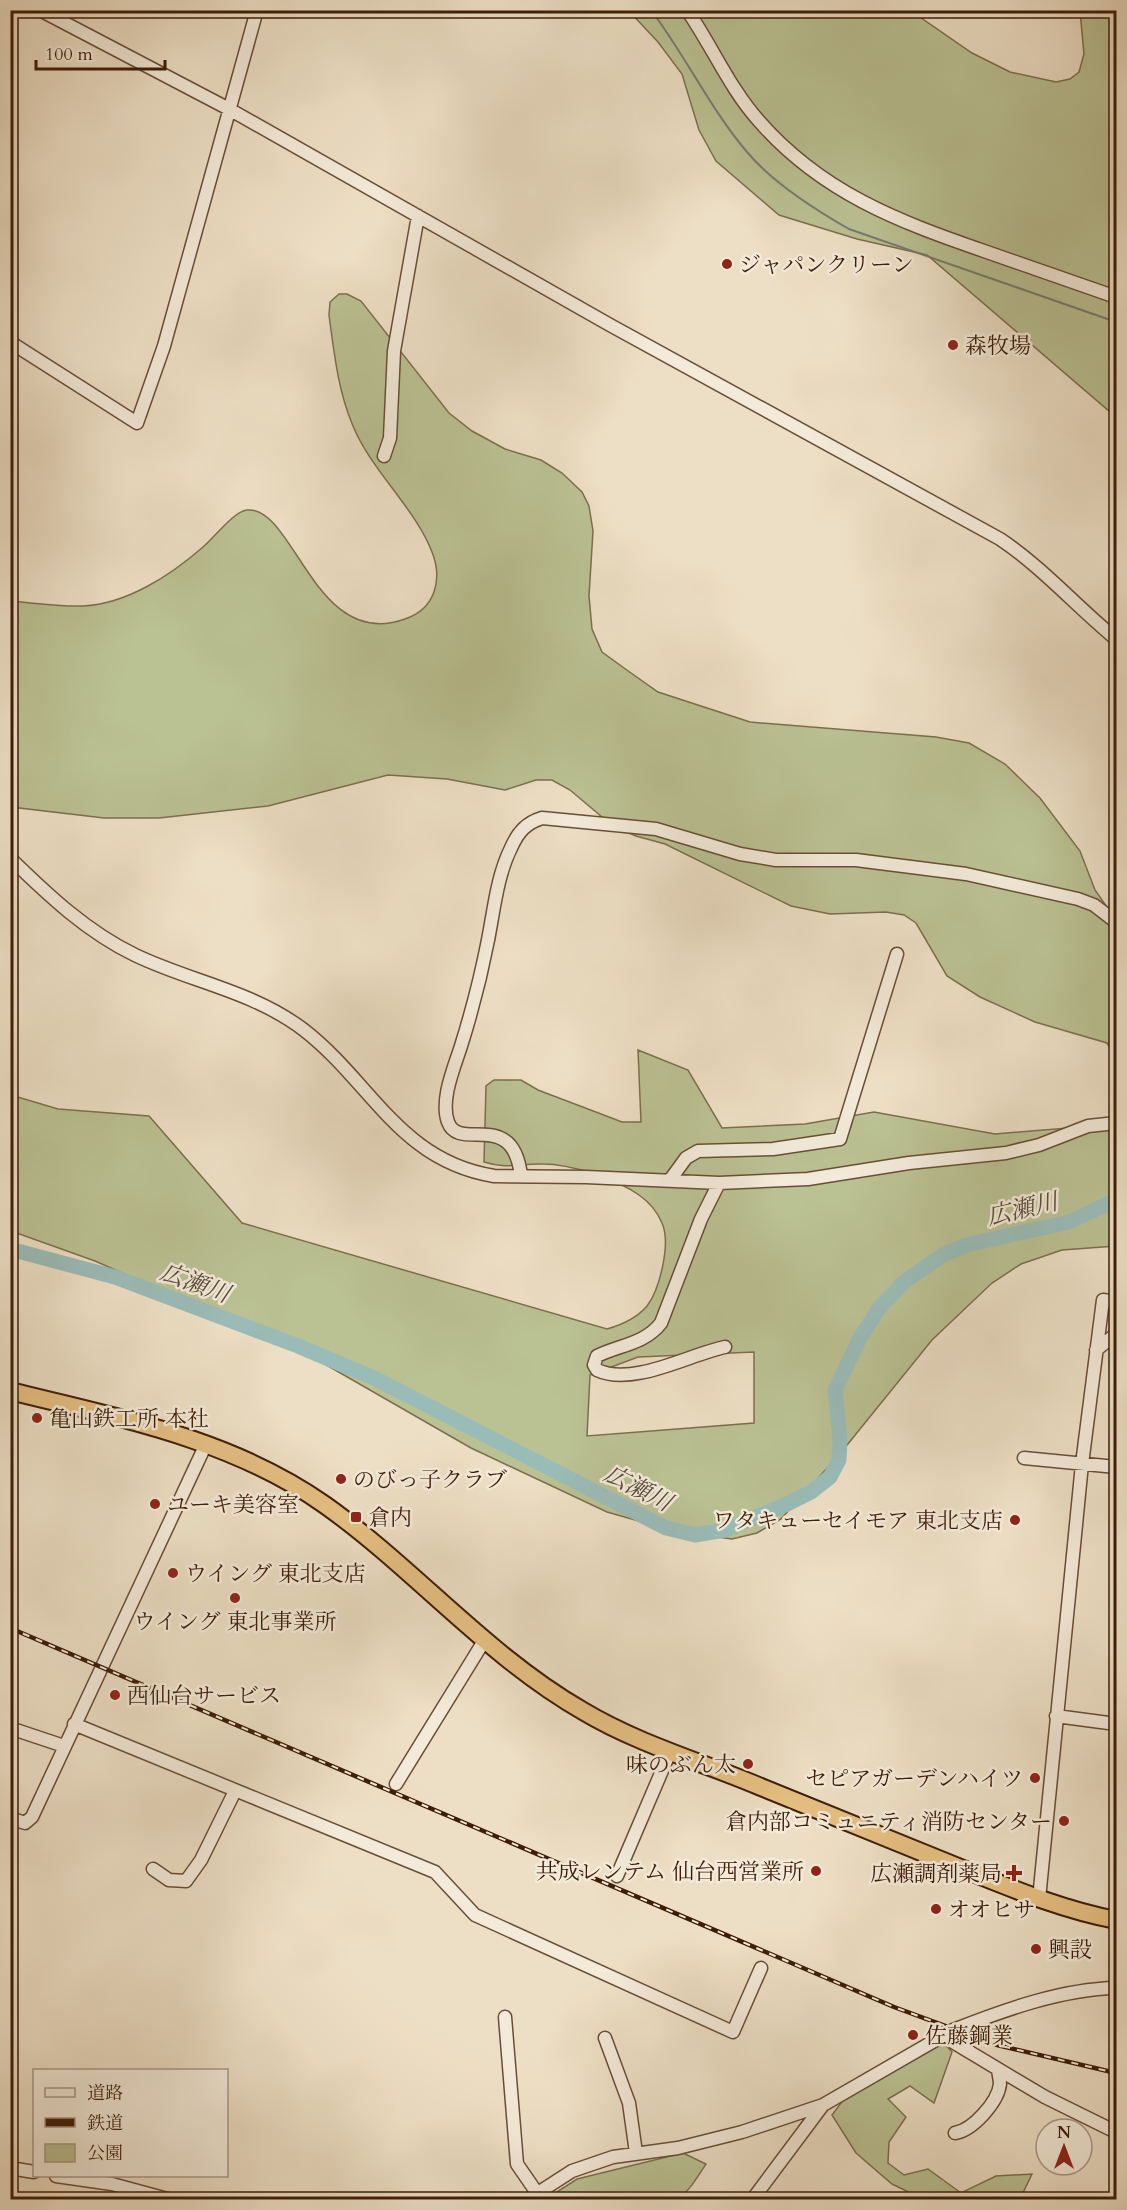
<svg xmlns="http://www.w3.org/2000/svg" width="1127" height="2210" font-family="Cardo,'Noto Serif JP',serif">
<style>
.green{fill:#bac193;stroke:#7c6f4d;stroke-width:1.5;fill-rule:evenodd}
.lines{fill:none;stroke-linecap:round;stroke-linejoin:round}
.stream{stroke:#757c71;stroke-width:2}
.river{stroke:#9abcb8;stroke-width:15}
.minor-casing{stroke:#694e36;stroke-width:15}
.highway-casing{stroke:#3d1d07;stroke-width:20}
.minor{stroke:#f3ead9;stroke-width:12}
.highway{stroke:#e6c082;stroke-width:16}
.rail-casing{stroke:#3d1d07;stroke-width:4.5}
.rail{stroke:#f3ead9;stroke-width:2;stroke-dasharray:7;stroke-linecap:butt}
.poi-dot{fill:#8f2418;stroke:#f3ead9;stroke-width:2}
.labels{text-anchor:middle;stroke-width:5;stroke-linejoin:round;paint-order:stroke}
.poi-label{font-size:22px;fill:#3d1d07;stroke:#f3ead9;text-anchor:start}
.water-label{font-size:24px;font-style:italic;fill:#594d3c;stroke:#f3ead9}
</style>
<rect width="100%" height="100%" fill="#eddfc5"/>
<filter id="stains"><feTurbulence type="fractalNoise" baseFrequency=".00333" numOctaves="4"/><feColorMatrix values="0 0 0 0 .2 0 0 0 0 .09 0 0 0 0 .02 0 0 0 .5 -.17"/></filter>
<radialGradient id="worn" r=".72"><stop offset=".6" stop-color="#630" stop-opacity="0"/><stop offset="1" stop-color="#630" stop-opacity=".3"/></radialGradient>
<path class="green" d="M629 11H911L972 53 1010 72 1056 82 1070 79 1079 72 1084 54 1080 11H1116V417L927 255 857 239 779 215 716 161 699 130 682 74 658 42Z
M339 294H347L361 301 449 413 472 431 505 449 541 460 562 473 582 492 589 506 593 531 589 596 592 629 602 652 624 668 658 692 750 722 936 737 969 743 1005 764 1040 798 1080 851 1095 890 1116 920V1058L1107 1043 1035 1022 980 997 947 976 916 923 904 915 886 912 830 914 791 906 665 844 636 836 614 827 570 790 552 780H536L505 790 447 779 388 775 268 806 159 818H104L11 807 10 601C34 603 59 607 83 606 127 604 171 575 203 547 214 538 234 511 247 510 294 505 315 652 405 619 435 609 443 580 432 552 415 508 371 470 353 426 338 391 334 352 329 315L330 302Z
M638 1050 688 1070 722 1128 805 1124 874 1112 995 1134 1116 1124V1246L1062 1250 1021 1264 992 1283 932 1340 839 1455 781 1519 757 1533 732 1539 674 1531 607 1512 471 1448 309 1355 95 1261 11 1231V1095L58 1109 149 1116 242 1223 607 1329C621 1325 637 1318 647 1306 660 1289 671 1243 662 1223 657 1211 649 1202 639 1195 617 1179 570 1164 543 1164 519 1163 509 1170 484 1162L486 1086 494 1080H521L538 1090 622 1122H641ZM754 1352V1423L587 1436 590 1375 638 1357Z
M944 2043 952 2052 934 2103 910 2086 888 2099 906 2117 889 2142 888 2163 904 2175 928 2169 961 2193 996 2176 1032 2174 1020 2199H923L892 2184 856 2153 832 2115 844 2099Z
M683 2153 706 2164C682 2201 684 2200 640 2199L634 2194 628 2199H546L577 2179Z"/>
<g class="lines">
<path class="stream" d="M651 10C685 55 711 110 747 152 773 183 814 209 849 229L1116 322"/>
<path class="river" d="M10 1249 115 1277 298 1346 376 1379 666 1528 695 1535 725 1530 785 1505 811 1492 830 1477 839 1460 840 1439 835 1390 860 1338 880 1307 905 1281 943 1255 966 1245 1069 1222 1116 1200"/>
<defs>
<path id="minor" d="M40 10 229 109 610 325 1000 539C1042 567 1077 607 1116 639
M687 10C712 46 730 89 759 121 821 192 897 221 984 251 1028 266 1072 282 1116 297
M10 342 137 423 164 346 257 10
M384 456 390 438 394 351 418 216
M10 858C48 895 87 932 135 955 191 982 253 991 304 1030 372 1083 400 1161 494 1176L586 1177 719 1183 808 1179 909 1163 1006 1153 1039 1145 1088 1126 1116 1123
M521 1176C513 1107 459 1153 448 1122 440 1100 454 1068 461 1046 472 1011 481 976 488 940 494 910 497 876 511 848 518 832 526 823 542 818L656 829 740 854 776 860H856L966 874 1078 899 1094 905 1116 922
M670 1180 686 1158 698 1151 773 1149 840 1139 897 954
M719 1183 701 1219 661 1323C645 1344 619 1345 597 1356L594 1365 597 1370C633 1387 690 1354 725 1347
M1096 1350 1116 1334
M1024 1458 1116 1467
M1056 1716 1116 1724
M74 1724 435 1872 475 1915 733 2032 761 1968
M10 1728 64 1746
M396 1784 484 1641
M10 1818 25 1823 32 1817 206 1444
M153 1869 169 1880 186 1881 201 1860 235 1791
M617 1876 670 1752
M1039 1899 1082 1464 1103 1300 1116 1302
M505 2017 517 2164 537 2193
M943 2036 998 2069C998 2073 1000 2079 1000 2084 998 2102 973 2130 955 2133
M605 2038 629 2103 636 2153
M998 2069 1045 2097 1116 2132
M10 2168 34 2172
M56 2176 112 2184 171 2200
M527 2200 572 2171 613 2157 678 2148 742 2132 823 2105 953 2030C1004 2010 1062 1989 1116 1988
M752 2200 823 2105"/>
<path id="highway" d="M10 1391C119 1418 232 1439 325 1505 415 1569 487 1656 583 1711 638 1744 702 1762 761 1787 828 1814 895 1842 963 1869 1013 1889 1063 1910 1116 1920"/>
</defs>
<use href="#minor" class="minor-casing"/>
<use href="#highway" class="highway-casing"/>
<use href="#minor" class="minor"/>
<use href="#highway" class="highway"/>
<defs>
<path id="rail" d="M10 1628 894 2007 997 2045 1116 2073"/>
</defs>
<use href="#rail" class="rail-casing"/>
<use href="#rail" class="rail"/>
</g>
<g class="poi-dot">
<circle cx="727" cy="264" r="6"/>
<circle cx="953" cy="345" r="6"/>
<circle cx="37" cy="1418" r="6"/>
<circle cx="341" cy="1479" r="6"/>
<circle cx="155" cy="1504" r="6"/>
<rect x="350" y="1511" width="12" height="12" rx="3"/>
<circle cx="1015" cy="1520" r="6"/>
<circle cx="173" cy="1573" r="6"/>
<circle cx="235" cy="1598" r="6"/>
<circle cx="115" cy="1695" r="6"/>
<circle cx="748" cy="1764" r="6"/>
<circle cx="1035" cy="1778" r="6"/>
<circle cx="1064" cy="1821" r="6"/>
<circle cx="816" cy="1871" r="6"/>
<path d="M1011 1864h6v6h6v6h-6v6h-6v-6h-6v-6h6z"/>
<circle cx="936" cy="1909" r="6"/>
<circle cx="1036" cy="1949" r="6"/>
<circle cx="913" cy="2035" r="6"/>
</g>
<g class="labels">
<g class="poi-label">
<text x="739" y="272">ジャパンクリーン</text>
<text x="965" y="353">森牧場</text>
<text x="49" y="1426">亀山鉄工所 本社</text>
<text x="353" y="1487">のびっ子クラブ</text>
<text x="167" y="1512">ユーキ美容室</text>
<text x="368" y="1525">倉内</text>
<text x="1003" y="1528" text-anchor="end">ワタキューセイモア 東北支店</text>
<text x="185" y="1581">ウイング 東北支店</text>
<text x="235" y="1629" text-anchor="middle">ウイング 東北事業所</text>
<text x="127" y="1703">西仙台サービス</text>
<text x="736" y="1772" text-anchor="end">味のぶん太</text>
<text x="1023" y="1786" text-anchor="end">セピアガーデンハイツ</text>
<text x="1052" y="1829" text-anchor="end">倉内部コミュニティ消防センター</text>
<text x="804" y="1879" text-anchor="end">共成レンテム 仙台西営業所</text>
<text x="1002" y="1881" text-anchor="end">広瀬調剤薬局</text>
<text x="948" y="1917">オオヒサ</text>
<text x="1048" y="1957">興設</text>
<text x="925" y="2043">佐藤鋼業</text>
</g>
<g class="water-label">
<text transform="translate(1022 1209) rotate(-13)" y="8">広瀬川</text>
<text transform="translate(195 1283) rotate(20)" y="8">広瀬川</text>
<text transform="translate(638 1488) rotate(27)" y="8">広瀬川</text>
</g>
</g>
<rect width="1127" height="2210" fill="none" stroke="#eddfc5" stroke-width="36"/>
<rect x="12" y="12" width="1103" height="2186" fill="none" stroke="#3d1d07" stroke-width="3"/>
<rect x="18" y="18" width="1091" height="2174" fill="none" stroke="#3d1d07" stroke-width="1.5"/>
<rect x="33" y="2069" width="195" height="108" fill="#f3ead9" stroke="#aa9885" stroke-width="1.5"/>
<rect x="45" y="2088" width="30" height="9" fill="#f3ead9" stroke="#aa9885" stroke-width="1.5"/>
<text x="87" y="2099" font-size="18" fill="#3d1d07">道路</text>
<rect x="45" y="2118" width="30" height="9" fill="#3d1d07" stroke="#aa9885" stroke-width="1.5"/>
<text x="87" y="2129" font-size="18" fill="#3d1d07">鉄道</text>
<rect x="45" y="2144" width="30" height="18" fill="#bac193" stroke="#aa9885" stroke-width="1.5"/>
<text x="87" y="2159" font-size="18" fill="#3d1d07">公園</text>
<g transform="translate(1064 2147)"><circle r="28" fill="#f3ead9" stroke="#aa9885" stroke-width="1.5"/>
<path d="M0-4.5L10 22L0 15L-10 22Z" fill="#8f2418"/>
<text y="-9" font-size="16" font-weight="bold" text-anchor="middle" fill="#3d1d07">N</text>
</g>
<path d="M36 60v9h129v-9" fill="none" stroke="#3d1d07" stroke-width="3"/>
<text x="45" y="60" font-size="18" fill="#3d1d07" stroke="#f3ead9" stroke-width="4.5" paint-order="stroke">100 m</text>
<rect width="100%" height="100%" filter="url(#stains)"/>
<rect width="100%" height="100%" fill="url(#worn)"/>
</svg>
